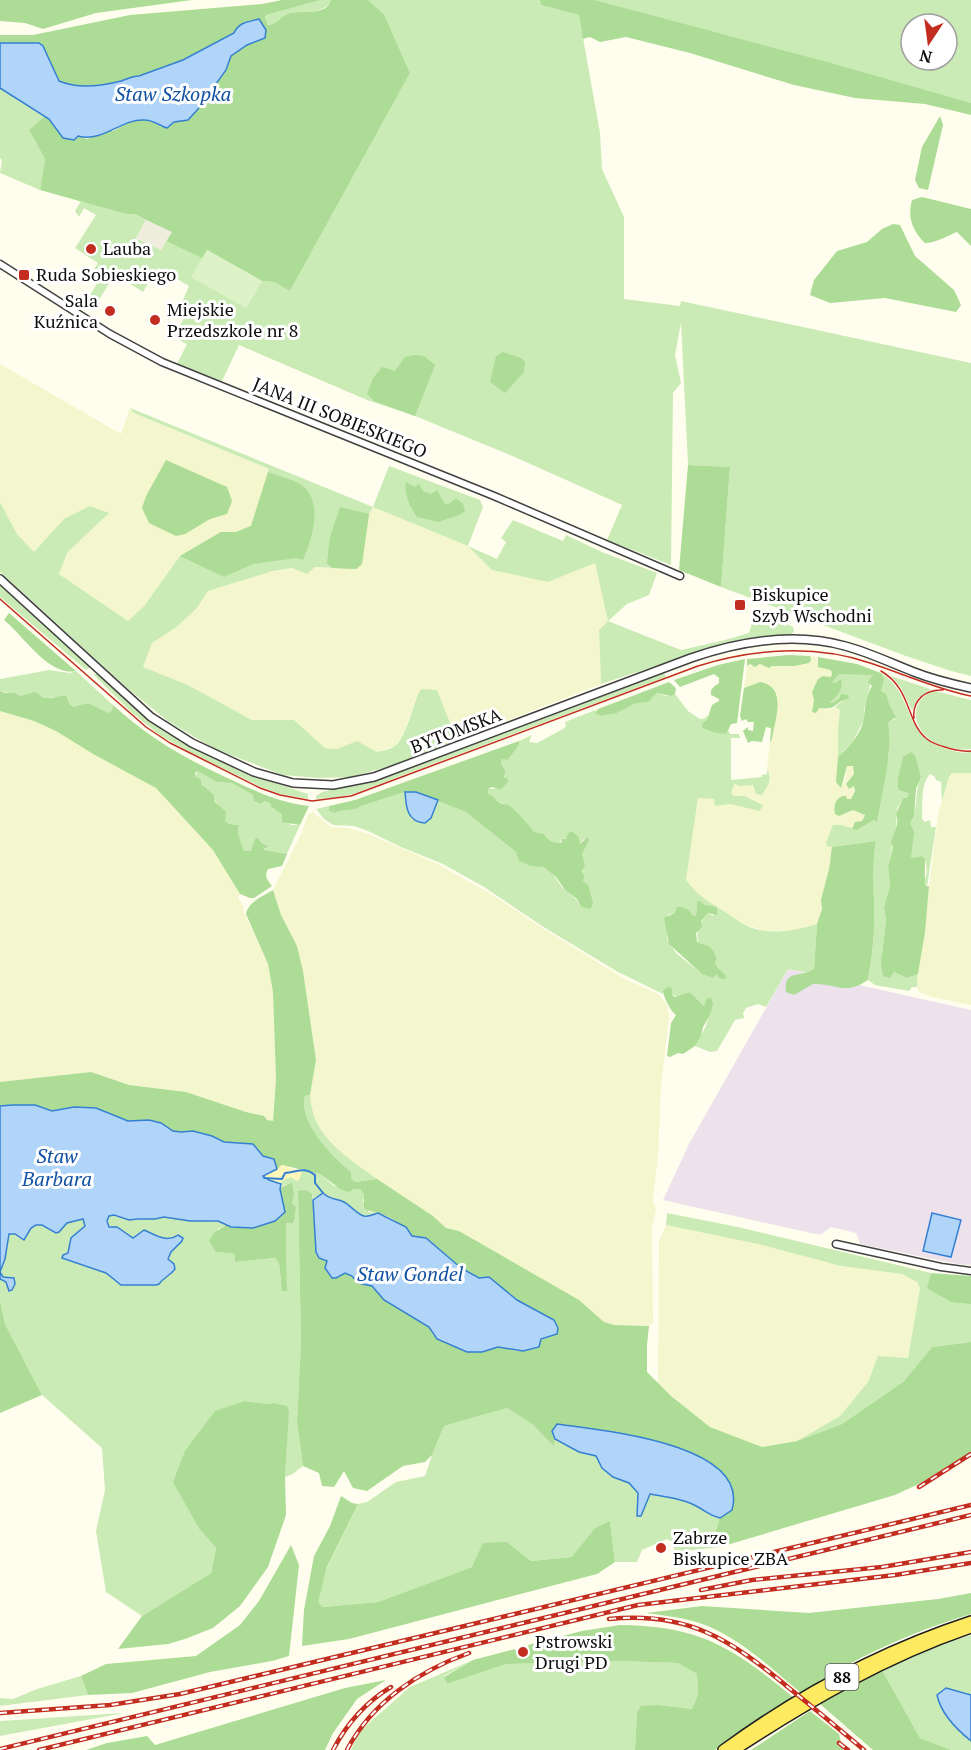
<svg xmlns="http://www.w3.org/2000/svg" width="971" height="1750" font-family="'PT Serif',serif">
<style>
.industrial{fill:#ede1ec}
.farmland{fill:#f4f6cd}
.green{fill:#cbebb6;fill-rule:evenodd}
.forest{fill:#acdc95}
.sand{fill:#fdf6b9}
.pitch{fill:#def2c8}
.plaza{fill:#efeddd}
.water{fill:#b1d5f8;stroke:#3580d2;stroke-width:1.5}
.lines{fill:none;stroke-linecap:round;stroke-linejoin:round}
.stream{stroke:#3580d2;stroke-width:2}
.minor-casing{stroke:#414141;stroke-width:9}
.tertiary-casing{stroke:#414141;stroke-width:10}
.primary-casing{stroke:#1f1f1f;stroke-width:12}
.minor{stroke:#fff;stroke-width:6}
.tertiary{stroke:#fff;stroke-width:7}
.primary{stroke:#fdea60;stroke-width:9}
.tram{stroke:#c32d20;stroke-width:1.5}
.rail-casing{stroke:#c32d20;stroke-width:4.5}
.rail{stroke:#fff;stroke-width:2;stroke-dasharray:7;stroke-linecap:butt}
.poi-dot{fill:#c32d20;stroke:#fff;stroke-width:2}
.labels{text-anchor:middle;stroke-width:6;stroke-linejoin:round;paint-order:stroke}
.shield{fill:#fff;stroke:#565656;stroke-width:1.5}
.shield-label{font-size:16px;font-weight:bold;fill:#0e0e0e}
.poi-label{font-size:18px;fill:#0e0e0e;stroke:#fff;text-anchor:start}
.street-label{font-size:18px;fill:#0e0e0e;stroke:#fff}
.water-label{font-size:20px;font-style:italic;fill:#1252a4;stroke:#fff}
</style>
<rect width="100%" height="100%" fill="#fffeee"/>
<path class="industrial" d="M788 969 971 1010V1265L957 1264 860 1244 856 1233 831 1227 820 1235 663 1200 689 1144Z"/>
<path class="farmland" d="M0 364 121 434 130 408 134 413 269 469 251 526 236 532H221L180 556 144 606 128 621 59 574 67 553 103 519 47 538 34 552 17 534 0 502Z
M373 507 468 546 492 570 548 582 595 563 608 621 599 630 601 684 457 740 437 690 415 700 404 733 395 746 377 752 357 742 337 749 325 748 294 720H252L188 685 143 667 152 643 175 628 196 609 207 591 273 571 292 568 307 574 315 567 332 568 362 564 369 514Z
M810 656 818 657 817 662 831 670 832 674 831 677 823 676 818 679 812 711 819 708 827 710 835 707 841 710 839 717 844 785 847 766H853L855 769 852 777 846 784 855 788 851 799H847L846 814 853 810 865 815 862 821 855 822 852 829 842 825 826 845 832 847V855L829 862V869L821 904 822 909 817 924 799 930 766 931 746 925 697 895 686 880 698 798 715 799V806L730 804 762 805 753 799 745 796H734L731 793 734 785 746 784 754 785 762 795 770 780V774L767 769 770 742 772 738 778 695 760 682 744 688 747 666 760 664 795 666 809 663Z
M0 711 34 721 56 731 156 788 213 850 240 894 238 898 244 907 243 910 268 964 273 992 276 1079 273 1121H267L263 1116 246 1112 186 1092 129 1085 91 1072 0 1082Z
M959 772 971 773V1005L932 997 919 992 917 987 938 814 949 777 952 773Z
M313 812 331 827 348 828 366 833 436 863 496 897 544 929 623 978 658 994 666 1003 669 1016 661 1087 658 1158 654 1189 653 1202 656 1209 652 1228 653 1323 649 1326 614 1325 604 1322 579 1300 459 1231 446 1228 433 1216 354 1164 333 1145 322 1131 311 1111 310 1095 316 1060 303 971 297 946 281 915 273 890 302 832 308 815Z
M666 1225 758 1244 841 1266 902 1274 917 1282 920 1288 908 1358 878 1356 868 1382 840 1416 797 1441 762 1447 710 1427 671 1396 658 1384 659 1241Z"/>
<path class="green" d="M321 0H331V2C319 16 306 9 289 14 281 16 278 24 268 25L265 18 266 15Z
M368 0H540L541 5 579 15 600 133 602 169 624 217V299L680 306 681 301 971 363V676L951 671 906 656 721 587 730 467 688 465 681 323 675 355 681 383 673 393 671 565 607 540 622 505 517 458 415 416 367 400 239 345 222 381 177 364 187 344 173 337 190 308 182 302 189 286 158 268 143 292 115 274 97 303 89 297 101 276 93 271 98 263 75 248 96 215 84 208 79 217 75 211 81 201 126 214H133L146 220 136 238 161 250 166 241 202 257 207 250 262 281 274 282 290 291 410 73 384 14Z
M595 0H971V103ZM911 24H947V60H911Z
M0 88 45 116 29 130 45 159 40 190 0 173 2 160 0 158Z
M130 408 373 507 389 466 480 500 483 507 468 546 497 559 506 542 501 538 513 520 563 541 566 535 602 552 657 573 649 595 627 604 608 621 681 650 725 640 749 633 755 613 786 626 787 624 793 627 794 631 790 636 750 638 719 645 601 684 599 630 608 621 595 563 548 582 492 570 468 546 373 507 369 514 362 564 356 569 315 567 307 574 292 568 273 571 208 591 196 609 175 628 152 643 143 667 188 685 252 720H294L325 748 337 749 357 741 377 752C382 751 391 749 395 746 408 735 412 704 421 689L437 690 457 740 404 762 351 777 319 778 283 775 215 749 169 722 127 688 0 572V502L17 534 34 552 64 519 90 506 109 513 67 553 59 574 128 621 144 606 180 556 221 532H236L251 526 269 469 134 413Z
M0 585 8 592 90 667 86 670 0 597Z
M49 670 70 673 76 671 113 705 112 710 109 713 88 703C84 704 79 707 74 707 67 707 66 698 58 697 50 697 47 700 40 695L20 696 0 691V679Z
M663 671 666 677 353 794 333 798 316 799V796L322 792 385 777Z
M839 673 873 674 864 709V720L853 741 838 757V730L840 710 835 707 845 699 831 703 830 702 836 683H832V680Z
M881 673C915 695 902 735 944 748 953 751 961 754 971 752V773H952L949 777 942 801 941 782 936 780 935 777 930 774C920 785 923 804 922 819L925 822 930 820 931 827H936L927 887 925 880 927 872 925 859 922 856 911 858 912 835 910 823C919 809 914 792 921 777L903 764 909 793 907 798H903L897 809 896 829 888 866 890 886 884 907 886 920 882 956 891 975 894 972 907 978 918 974 917 987H912L909 991 875 985 868 980C871 961 874 944 874 924 875 896 871 869 876 841L832 847 826 846 827 840 833 825H842L857 830 874 820 889 754 888 723 895 719V715L881 692Z
M93 674H97L167 733 242 772 308 794V799L280 794 261 787 191 753 161 736 131 712Z
M891 676 930 689V690L918 698 912 710 901 688Z
M935 691 971 700V749C958 751 935 746 926 736 910 721 913 697 935 691Z
M657 693 667 696 675 694 688 711 700 719 705 718 708 715 706 730 727 733 729 731 730 734H739L740 738H731V780L762 777V775L767 774V769C773 779 768 786 762 795L756 794 753 785 738 786 736 784 734 785 731 793 734 796H745L763 805 760 811 730 804 715 806 714 799 698 798 686 880C699 897 708 901 725 912 732 916 738 921 745 925 767 936 795 931 817 924L814 970 809 973 788 969 766 1007 758 1004 746 1008 743 1013 744 1018 735 1020 717 1051 710 1052 695 1046C703 1033 714 1012 711 997L706 999 704 1006 690 992 678 997 663 991V994L618 972 545 928 484 887 443 864 401 847 368 831 354 826 333 825 324 819 316 809 329 806V811L335 813C343 809 355 811 361 806L405 792 406 805 413 819 425 823 431 818 438 800 466 812 516 852 520 861C529 865 536 864 543 866 554 871 557 883 565 890 572 896 577 898 581 907L591 894 589 886 583 881 582 854 584 839 580 844 579 837 562 839 559 843 552 842 547 837 534 832 509 806 499 802 488 794 489 789 498 788 505 778 501 764 502 758 508 760 519 745V741L532 735 529 742 537 743 563 729 566 726 565 722 598 709 595 711 601 716 617 713 636 703 651 699ZM697 901H700L705 905 713 907 714 916 708 913C699 923 696 931 698 943 707 944 714 950 717 959L715 962 720 971 718 975 702 974 676 953 667 939 668 915 675 913 696 916Z
M197 771 217 782 232 783 253 795 255 801 260 804 265 801 270 803 291 825H300L287 854 263 850 268 847 262 843 260 840 251 851H244L237 834 238 825 229 824 225 821C225 803 203 796 201 779L195 776Z
M310 1095C312 1137 347 1157 377 1179L356 1182 350 1179 351 1172C332 1155 298 1123 305 1096Z
M303 1170 320 1174 334 1186 360 1189 365 1194 363 1201 369 1212 378 1213 366 1217C346 1209 342 1194 315 1197L313 1200 312 1194 298 1191 301 1341 297 1422 303 1466 293 1474 285 1477 287 1443 269 1404 245 1401 200 1530 216 1548 211 1573 142 1616 106 1592 96 1531 105 1490 102 1448 42 1395 5 1324 0 1300V1279L6 1281 10 1291 13 1289V1278L3 1277 0 1272 5 1259 9 1234H15L39 1224 51 1231 59 1232 67 1223 83 1219 85 1226C78 1236 70 1238 68 1253L63 1255 62 1258C76 1264 93 1267 106 1273 109 1275 111 1278 113 1280 131 1291 154 1283 171 1274L169 1254 182 1241 159 1237 151 1233 133 1238 117 1227 111 1228C107 1225 107 1221 109 1216 116 1215 121 1219 128 1220 137 1221 155 1217 165 1217 176 1216 188 1220 199 1221 209 1221 217 1221 227 1224L218 1229 216 1252 235 1254V1262L275 1258 279 1263 281 1282 287 1291 286 1223 293 1222 295 1218 296 1207 292 1203V1182L282 1186 280 1183 286 1178 291 1177 298 1181Z
M667 1213 738 1227 931 1273 928 1288 971 1303V1342L932 1347 903 1382 842 1424 797 1441 840 1416 868 1382 878 1356 908 1358 920 1288 917 1282 902 1274 841 1266 758 1244 666 1225Z
M507 1408 532 1424 554 1445 555 1439 579 1452 596 1456 602 1468 613 1477 629 1483 638 1494 641 1516 650 1494C666 1497 684 1499 698 1507 707 1512 709 1515 720 1518L713 1538 720 1547 675 1552 672 1542 667 1539 642 1550 637 1562H615L610 1522 595 1528 573 1557 531 1561 507 1542 472 1567 378 1602 323 1607 317 1602 327 1568 358 1504 367 1502 396 1482 425 1476 432 1455 444 1426Z
M971 1635V1695L964 1692 960 1733 971 1741V1750H952L920 1738 882 1670 928 1649Z
M473 1660 444 1676 447 1684 506 1664 536 1663 618 1661 678 1663 697 1674 698 1694 692 1709 659 1705 637 1712 635 1750H351L360 1731 410 1687Z
M81 1676 88 1695 0 1706V1698L13 1699 37 1689Z
M124 1713 0 1736V1721Z"/>
<path class="forest" d="M0 0H192L96 13 43 29 25 23 0 21Z
M282 0H321L266 15 265 18 268 25C278 24 280 17 288 14 302 9 326 17 331 0H368L384 14 410 73 290 291 274 282 262 281 207 250 202 258 166 241 171 232 134 214H126L40 190 45 159 29 130 45 116C54 121 56 130 63 138L78 136 87 139 107 131H113L132 121 142 120H148L162 127 174 122 188 120 207 98 226 70 231 56 247 45 265 38 259 19 237 27 234 33 183 60 139 76C132 76 128 80 121 81 102 86 78 89 59 81L43 46 39 43H0V35H33L130 15 262 4Z
M540 0H595L827 62 971 103V115L925 104 855 98 794 85 690 53 626 37 600 42 590 37 583 39 579 15 541 5Z
M940 116 943 125 928 190 919 188 915 180 922 147Z
M922 197 971 209V246L957 232C946 236 937 243 925 243 913 231 907 218 912 200Z
M893 224 900 225 915 256 954 290 961 305 956 312 885 298 830 303 810 295 814 280 837 251 867 242 882 229Z
M503 352 521 358 525 362 524 372 505 393 490 382 496 356Z
M415 355 424 356 435 365 415 416 374 401 367 394 373 378 382 367 395 371 405 357Z
M166 460 227 487 232 501 227 514 210 519 185 534 176 536 149 523 142 508 146 496Z
M688 465 730 467 721 587 679 570Z
M268 472C278 476 291 479 300 484 325 501 312 538 303 560L297 558 253 564 224 577 180 556 221 532H236L251 526Z
M406 482 415 487 419 484 423 491 431 494 437 490 445 504H449L456 498 463 504 465 511C459 517 447 518 439 522L417 517C410 507 404 494 406 482Z
M340 507 369 514 362 564 356 569 332 568 327 563 330 537Z
M9 613 76 671C49 677 23 635 4 620Z
M789 655 810 656 811 660 809 663 795 666H772L769 668 760 664 755 667 750 664 747 666V659Z
M818 657 857 664 881 673 884 679 881 691 886 694 889 704 896 717 888 723C893 755 882 790 877 822L874 820 857 830 852 829 855 822 862 821 865 815 853 810 839 816 835 814C833 806 836 795 846 796L847 799H851L855 791 854 786 849 789 846 784 854 774 853 766H847L841 788 836 782 838 757C849 747 862 733 864 718 865 707 866 695 872 686L868 682 873 675 839 674 832 682 836 683 841 679C844 688 837 697 830 702L832 703 839 699 841 694 848 695 849 698C835 702 836 711 819 708L816 713 812 712 814 700 812 692 818 679 823 676 831 677 832 674 831 670 818 667Z
M745 659 737 723 731 724 727 733C721 735 707 731 702 727L703 723 707 720 712 705 719 701V699L711 695C710 688 714 687 719 683V678L714 674 680 687 674 680 718 665Z
M669 682 676 688 675 694 671 696 657 693 648 702 636 703 617 713 601 716 595 713 598 709Z
M760 682C788 687 775 718 772 739L770 742 771 728 766 727 762 742 752 741 748 743 743 731 748 727V730L753 731 754 722H748L746 719 742 721 740 716 744 688Z
M0 691 5 693H15L20 696 35 692C39 694 42 698 47 698 54 699 59 695 66 696L70 705 74 707 88 703 109 713 112 710 113 705C153 741 186 759 234 781 259 793 282 803 309 806L300 825 282 822V815L271 806 270 803 265 801 260 804 254 801 253 795 232 783 217 782 197 771 195 773V776L201 779 202 785 214 795V801L226 812 225 821 229 824 238 825V834L244 851H251L255 839 258 838 262 843 269 847 265 848 264 850 287 854 282 866 268 869C264 876 267 880 272 886L254 898H250L240 894 213 850 156 788 95 755 56 731 34 721 0 711Z
M519 741V745L508 760 502 759 501 764 505 770 504 777 508 779V782L500 790 493 787 489 788 488 794C494 796 495 800 500 803 505 805 505 803 510 806 514 809 531 827 534 832L543 834 552 842 561 843 562 839H566L567 835 571 831 579 837 580 844 588 837 589 840 582 854 585 865 582 871 584 876 583 881 589 886 593 904 590 909 581 907 577 899 565 890 556 877 544 867 531 866 519 861 516 852 466 812 416 792H405L361 806C354 812 344 808 335 813L329 811V806L355 800Z
M911 752 915 755 921 777 916 789 914 816 910 823 914 832 911 858 922 856 925 859C925 867 924 878 926 886H929L925 932 918 974 907 978 894 972 890 978 883 976 881 963 886 920 884 907 890 886 888 866 893 847 891 842C894 833 900 823 896 814L903 798H907L909 793 899 790C895 780 902 767 903 757Z
M876 841C871 869 875 896 874 924 874 943 871 961 868 980 845 996 836 983 813 984L794 995 786 992C783 969 801 978 814 969L817 924 822 909 821 900 829 869 832 847Z
M273 890 281 915 297 946 303 971 316 1060 310 1095 305 1096C298 1122 332 1156 351 1172V1179L356 1182 377 1179 433 1216 446 1228 459 1231 579 1300 604 1322 614 1325 649 1326 647 1345V1372L671 1396 710 1427 762 1447 797 1441 842 1424 903 1382 932 1347 971 1342V1453L923 1482 895 1495 720 1547 713 1539 720 1518 732 1510 552 1431 555 1439 554 1446 532 1424 507 1408 444 1426 432 1455 425 1462 403 1466 367 1491 353 1488 344 1471 334 1487 322 1486 319 1473 303 1466 297 1422 301 1341 298 1191 306 1190 312 1194 317 1252 319 1258 327 1261 330 1277 335 1278 344 1273 352 1276 358 1283 372 1286 384 1300 429 1327 433 1335 467 1352H482L498 1347 517 1351 539 1343 541 1340 557 1334 554 1321 517 1300 489 1278H479L461 1268 427 1238 412 1236C405 1225 391 1217 378 1213 372 1211 369 1212 364 1208V1194L360 1189H354L349 1192 340 1189 320 1174 282 1165 276 1170 253 1144 224 1142 212 1136 193 1131 181 1132 173 1131 161 1123 150 1120 128 1121 96 1108 74 1107 52 1111 35 1105 0 1106V1082L91 1072 129 1085 186 1092 246 1112 264 1116 267 1120 273 1121 276 1079 273 992 268 964 246 914C248 902 263 896 273 890Z
M697 901H700L705 905 717 907V915L708 913 701 921 702 927 696 933 697 942C707 946 712 944 717 959L715 962 718 968 726 976 725 979 719 978 717 974 713 978 702 974 669 944 664 918 675 913 677 907C683 907 690 909 692 915L696 916Z
M667 987 672 988V995L675 997 690 992 704 1006 706 999 711 997 713 1005 709 1017 703 1027 701 1036 695 1046 683 1054 678 1053 670 1057 667 1056 671 1023 676 1015C671 1012 664 998 663 991Z
M292 1182 294 1195 292 1203 296 1207 295 1218 293 1223H286L287 1291H282L279 1263 275 1258 235 1262V1254L216 1252 209 1241 214 1233 227 1224 231 1227C248 1225 275 1227 285 1212L280 1188Z
M931 1273 971 1276V1304L951 1302 927 1288Z
M0 1300 5 1324 42 1395 0 1413Z
M245 1401 269 1404 273 1403 287 1406 289 1411 285 1477 286 1515 268 1567 240 1606 213 1628 185 1639 168 1644 118 1649 142 1616 211 1573 216 1548 200 1530 173 1482 185 1451 215 1411Z
M341 1496 352 1503 358 1504 327 1567 318 1602 323 1607 378 1602 472 1567 483 1543 507 1542 531 1561 572 1557 595 1528 610 1521 615 1562 597 1574 349 1639 302 1646 304 1610 314 1556 330 1526Z
M291 1545 299 1565 289 1656 272 1661 210 1672 132 1693 88 1695 81 1676 106 1664 196 1656 240 1625 259 1601Z
M971 1593V1614C910 1632 854 1658 801 1693 772 1669 744 1642 710 1627 690 1618 667 1616 646 1613L702 1606 809 1613 938 1599Z
M620 1625C702 1626 733 1648 794 1698L738 1732 715 1750H635L637 1712 641 1706 659 1705 692 1709 698 1694 697 1674 678 1663 618 1661 506 1664 447 1684 444 1677 473 1660 515 1649 518 1658 530 1655 528 1645 582 1631Z
M882 1670 920 1738 952 1750H873L820 1704Z
M386 1680 357 1699 333 1733 325 1750H86L107 1743 147 1736 155 1745 345 1688Z
M810 1711 839 1734 843 1750H751Z"/>
<path class="sand" d="M282 1165 293 1169 303 1170 298 1181 291 1177 277 1183 268 1180 263 1175 276 1170Z"/>
<path class="pitch" d="M207 250 262 281 246 308 191 277Z"/>
<path class="plaza" d="M146 220 172 232 161 250 136 238Z"/>
<path class="water" d="M259 19 266 30 265 38 247 45 231 56 226 70 198 109 188 120 174 122 167 128C160 126 153 120 145 120 122 118 103 143 78 136L74 140 63 138 49 119 0 88V43H39L43 46 59 81C78 89 102 86 121 81 128 79 132 76 139 76L183 60 234 33C239 22 248 22 259 19Z
M405 792H416L438 800 431 818 425 823C407 822 406 807 405 792Z
M12 1105H35L52 1111 74 1107 96 1108 128 1121 149 1120 161 1123 173 1131 181 1132 193 1131 212 1136 224 1142 253 1144 263 1156 274 1159 277 1169 263 1176 269 1180 281 1184 280 1189 285 1212 275 1221 253 1228 231 1227 218 1221H190L164 1217 155 1219H138L129 1220 114 1215 109 1216 107 1221 109 1227H117L133 1238 144 1230C156 1235 166 1243 178 1235L183 1238 182 1241 171 1252 168 1259 174 1264 175 1269C170 1276 164 1277 159 1284L156 1285H121L106 1273 62 1258 63 1255 68 1253 71 1238 85 1226 83 1219 67 1223 59 1232 56 1233 42 1225H36L31 1228 24 1240 15 1234H9L5 1259 0 1272 3 1277 14 1278 15 1284 12 1290 9 1291 6 1282 0 1279V1106Z
M323 1193C330 1200 336 1198 344 1202 351 1206 357 1214 364 1216 369 1217 374 1214 378 1213L406 1227 412 1236 426 1238 461 1268 479 1278 489 1277 517 1300 554 1320 558 1328 557 1334 541 1339 539 1347 523 1351 498 1347 482 1352H467L437 1339 429 1327 384 1300 372 1286 358 1283 352 1276 345 1273 336 1278H332L325 1268 327 1261 319 1258 316 1252 313 1200Z
M932 1213 961 1220 951 1257 923 1251Z
M557 1424C599 1430 751 1443 732 1510L720 1518C708 1515 707 1512 698 1507 685 1499 666 1497 650 1494L641 1516H637L638 1493 629 1483 613 1477 602 1468 596 1456 579 1452 555 1439 552 1431Z
M946 1688 971 1695V1741C956 1729 941 1714 937 1695Z"/>
<g class="lines">
<path class="stream" d="M264 1178 282 1179 285 1173C297 1172 304 1166 315 1175V1183L323 1193"/>
<defs>
<path id="minor" d="M0 264 110 334 162 362 494 496 680 576
M836 1244 941 1267 971 1271"/>
<path id="tertiary" d="M0 579 151 717 192 743 254 772 293 783 333 785 374 777 691 658C740 641 794 632 845 646 868 652 891 663 914 672 932 679 952 684 971 688"/>
<path id="primary" d="M723 1750C798 1695 883 1650 971 1621
M735 1750C810 1701 886 1657 971 1628"/>
</defs>
<use href="#minor" class="minor-casing"/>
<use href="#tertiary" class="tertiary-casing"/>
<use href="#primary" class="primary-casing"/>
<use href="#minor" class="minor"/>
<use href="#tertiary" class="tertiary"/>
<use href="#primary" class="primary"/>
<path class="tram" d="M0 599 146 727 170 743 260 788 280 795 312 801 351 796 698 666C753 649 814 644 870 663 904 674 936 689 971 696
M881 671C912 689 906 723 927 739 933 744 941 746 948 748 956 750 963 752 971 751
M914 718C912 700 926 689 943 690"/>
<defs>
<path id="rail" d="M919 1487 971 1454
M701 1590 752 1580 882 1567 971 1552
M609 1619C688 1611 731 1640 789 1688 814 1708 839 1729 864 1750
M0 1713 110 1705 180 1694 971 1505
M839 1743 848 1750
M0 1749 971 1515
M39 1750 638 1605 895 1575 971 1563
M333 1750C346 1725 366 1702 391 1687
M347 1750C372 1702 419 1671 469 1653"/>
</defs>
<use href="#rail" class="rail-casing"/>
<use href="#rail" class="rail"/>
</g>
<g class="poi-dot">
<circle cx="91" cy="249" r="6"/>
<rect x="18" y="269" width="12" height="12" rx="3"/>
<circle cx="110" cy="311" r="6"/>
<circle cx="155" cy="320" r="6"/>
<rect x="734" y="599" width="12" height="12" rx="3"/>
<circle cx="661" cy="1548" r="6"/>
<circle cx="523" cy="1652" r="6"/>
</g>
<g class="labels">
<rect class="shield" x="825.5" y="1664" width="33" height="26" rx="4.5"/>
<g class="shield-label">
<text x="842" y="1683">88</text>
</g>
<g class="poi-label">
<text x="103" y="255">Lauba</text>
<text x="36" y="281">Ruda Sobieskiego</text>
<text x="98" y="307" text-anchor="end">Sala<tspan x="98" dy="21">Kuźnica</tspan></text>
<text x="167" y="316">Miejskie<tspan x="167" dy="21">Przedszkole nr 8</tspan></text>
<text x="752" y="601">Biskupice<tspan x="752" dy="21">Szyb Wschodni</tspan></text>
<text x="673" y="1544">Zabrze<tspan x="673" dy="21">Biskupice ZBA</tspan></text>
<text x="535" y="1648">Pstrowski<tspan x="535" dy="21">Drugi PD</tspan></text>
</g>
<g class="street-label">
<text transform="translate(340 418) rotate(22)" y="6">JANA III SOBIESKIEGO</text>
<text transform="translate(456 731) rotate(-21)" y="6">BYTOMSKA</text>
</g>
<g class="water-label">
<text x="173" y="101">Staw Szkopka</text>
<text x="57" y="1163">Staw<tspan x="57" dy="23">Barbara</tspan></text>
<text x="410" y="1281">Staw Gondel</text>
</g>
</g>
<g transform="translate(929 42) rotate(193)"><circle r="28" fill="#ffffff" stroke="#9f9f9f" stroke-width="1.5"/>
<path d="M0-4.5L10 22L0 15L-10 22Z" fill="#c32d20"/>
<text y="-9" font-size="16" font-weight="bold" text-anchor="middle" fill="#0e0e0e">N</text>
</g>
</svg>
